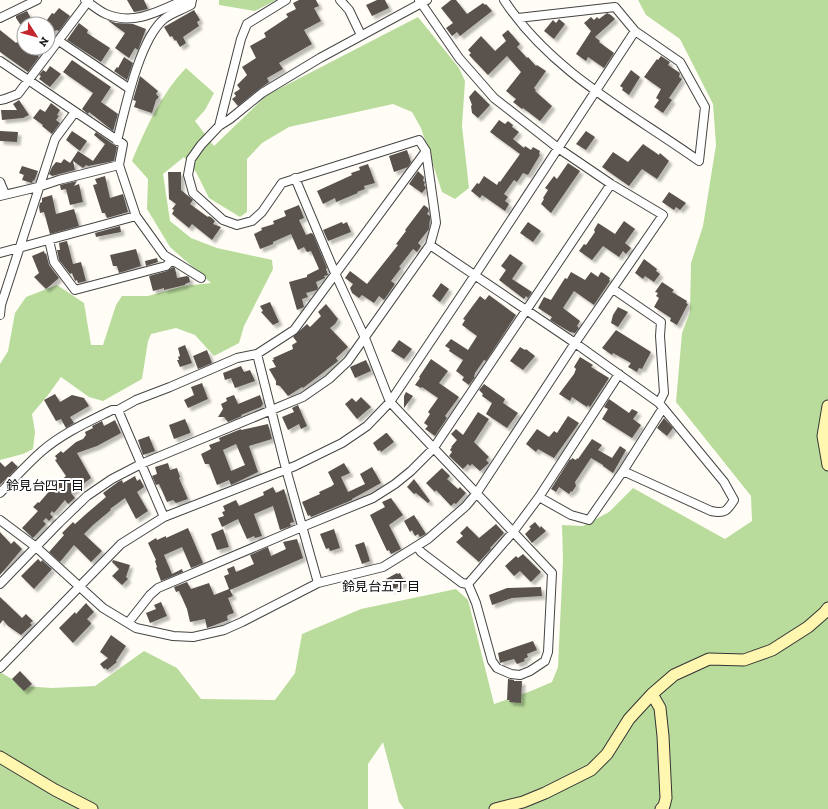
<svg xmlns="http://www.w3.org/2000/svg" width="828" height="809" font-family="'Zilla Slab','Noto Sans JP',serif">
<style>
.forest{fill:#b9dc9c}
.building{fill:#5a524d;fill-rule:evenodd;filter:url(#shadow)}
.lines{fill:none;stroke-linecap:round;stroke-linejoin:round}
.street-casing{stroke:#444;stroke-width:10}
.secondary-casing{stroke:#333;stroke-width:13}
.street{stroke:#fff;stroke-width:8}
.secondary{stroke:#fff6b0;stroke-width:11}
.labels{text-anchor:middle;stroke-width:4;stroke-linejoin:round;paint-order:stroke}
.neighbourhood-label{font-size:13px;fill:#111;stroke:#fff}
</style>
<defs>
<filter id="shadow"><feDropShadow dx="3.5" dy="3.5" stdDeviation="1" flood-color="#0004"/></filter>
</defs>
<rect width="100%" height="100%" fill="#fffdf5"/>
<path class="forest" d="M219 0H276L255 11 219 5Z
M638 0H828V809H404L399 802 383 742 368 764V809H0V672L24 686 51 688 95 686 144 651 177 668 201 699 275 700 295 673 302 634 361 609 456 589 468 600 494 704 531 691 552 682 558 667 563 560 562 525 583 526 609 512 633 488 725 539 752 521 751 496 676 402 682 333 690 312 691 263 703 226 716 145 713 104 680 39 646 15Z
M418 17 459 68 465 81 462 126 469 188 455 199 442 192 421 128 412 112 393 104 289 127 262 143 247 159V212L240 217 209 198 196 172 184 157 163 174 170 221 191 238 217 248 272 260 273 269 244 326 239 343 214 356 195 335 176 328 151 334 148 341 142 379 103 401 89 397 61 377 48 395 32 414 35 432 33 449 23 454 0 460V364L8 351 15 313 26 297 57 285 84 303 91 345H103L116 305 122 296H148L184 286 211 283 170 247 147 209 148 179 132 161C146 128 161 94 186 68L214 93 205 110 195 121 214 146 267 95Z"/>
<path class="building" d="M127 0H144L148 9 134 12Z
M299 0H316L319 6 314 8 321 21 304 30 312 44 279 63 283 69 267 78 269 82 259 89 238 106 232 99 236 96 234 93 240 89 237 85 247 75 242 67 256 58 250 46 266 37 264 33 288 17 286 14 296 9 293 3Z
M377 0H385L389 8 372 16 366 5Z
M451 0H456L467 14 483 3 485 5 486 4 492 11 460 36 457 32 452 36 446 28 453 23 441 8Z
M59 8 70 16 59 31 56 30 48 42V24H44L52 13 54 14Z
M194 10 200 20 197 22 199 26 183 37 186 43 180 47 176 40 175 41 172 36 170 37 164 27Z
M27 11 34 24H20L16 18V16Z
M607 13 611 15 615 19 595 37 600 41 599 42 614 53 604 68 588 57 586 61 576 54 591 31 584 23 591 17 594 20 597 17 599 19Z
M559 19 565 24 554 39 544 31 553 20 556 23Z
M107 20 116 23 133 24 146 29 138 50 135 48 129 58 115 48 125 33Z
M79 23 88 30 87 33 110 48 101 62 67 40Z
M0 30 16 43 17 42 24 47V48H44L38 56 39 57 28 72 0 52Z
M508 30 520 44 517 47 527 58 528 57 536 66 537 65 546 71 534 88 536 90 535 91 552 106 540 121 523 108 522 109 513 102 516 99 506 91 521 72 507 56 488 75 469 55 471 53 468 50 481 36 495 51 506 41 502 35Z
M661 56 670 62 668 65 680 73 679 77 682 79 669 98 672 100 663 113 654 107 659 100 656 98 661 89 644 77 657 59 658 60Z
M124 57 133 63 127 80 114 71 117 67 118 68Z
M72 60 111 87 101 102 118 114 113 131 89 112 88 114 82 109 93 93 63 72Z
M50 66 61 74 50 87 39 79 41 76 39 75 43 70 46 72Z
M631 70 640 77 629 95 622 90 623 88 620 86Z
M140 76 158 91 156 94 159 97 156 100 152 113 134 107 136 101 133 100Z
M475 90 490 105 478 118 472 113 471 106 472 105 469 97Z
M19 100 29 115 23 118 2 120 1 110H17L13 104Z
M51 103 60 110 57 115 59 116 56 120 60 123 52 134 42 126 43 125 33 118 40 109 45 112Z
M499 120 505 124 508 121 513 125 512 127 519 132 513 139 524 148 525 146 531 150 533 147 540 151 539 154 540 155 528 175 523 173 517 182 514 180 504 194 508 197 505 201 509 204 505 211 482 195 480 198 471 191 477 183 479 184 484 176 497 185 499 181 500 182 520 154 490 132Z
M0 131 18 132 17 142 0 141Z
M72 131 87 141 80 151 66 140Z
M586 131 595 137 586 150 576 144Z
M96 132 117 147 114 161 88 166 86 165 83 168 73 161 75 170 52 176 49 174 52 167 56 162 61 163 64 159 70 163 78 151 93 161 105 144 94 135Z
M643 144 659 155 660 153 669 161 657 179 642 169 629 186 602 167 613 152 628 162Z
M407 150 411 162 408 167 394 172 389 156Z
M568 163 580 171 551 213 541 204 544 199 543 198 548 190 545 188 554 176 557 179Z
M368 164 375 183 364 186 365 189 357 192 358 193 336 202 335 198 323 204 317 191 352 175 351 173 360 170 359 167Z
M22 166 38 171 34 181 33 180 32 183 22 180 24 175 19 173Z
M418 171 424 177 423 181 425 182 424 185 426 188 422 193 409 184Z
M168 172H181V190L193 200 190 204 205 215 208 217 209 216 212 218 215 221 213 224 221 227 212 240 192 224 189 228 172 214 174 210 172 209 176 204 169 199Z
M105 176 110 198 123 194 128 212 107 218 105 213H102L93 185 97 184 95 179Z
M77 181 74 186 79 184 83 202 70 205 66 189 61 190 60 185Z
M669 192 686 203 680 210 676 207 674 210 662 202Z
M52 195 56 214 74 209 79 226 50 234 44 212 40 213 39 207 40 203 42 202V198Z
M299 205 304 218 299 220 306 235 311 233 313 234 327 268 326 269 328 275 324 276 325 278 316 282 318 288 317 290 306 293 308 297 302 299 304 307 297 310 289 282 307 277V275L319 269 311 251 307 252 304 247 298 250 291 234 273 242V244L260 249 254 234 262 230 261 228 274 224 273 221 286 216 284 211Z
M424 205 428 208 429 211 427 214 430 216V219L429 229 418 243 421 246 417 252 413 249 399 267 401 268 391 281 395 284 384 300 379 296 374 303 362 295 359 298 352 293 350 288 353 284 345 278 350 271 367 284 398 245 396 244 406 231 405 230Z
M624 221 635 229 625 243 631 248 626 254 623 251 619 257 603 246 592 260 579 251 584 244 586 245 595 232 594 230 598 223 615 234Z
M342 222 343 224 347 222 351 232 328 241 323 230Z
M528 222 541 231 533 242 520 233Z
M120 226 121 232 96 237 95 233Z
M67 241 73 264 81 262 86 281 78 283 77 280 75 281 72 273 70 274 59 260 57 250H60L59 243Z
M136 249 141 266 119 273 117 266H113L110 255Z
M44 251 45 254 46 253 49 265 59 278 46 289 34 277 39 273 32 256Z
M510 254 523 263 512 279 532 292 528 298 526 296 524 299 499 280 506 270 501 266Z
M157 258 158 262 146 266 145 261Z
M644 259 657 269 656 271 660 274 654 282 645 276 643 279 635 273Z
M173 267 175 268 177 278 187 276 189 277 190 282 185 284V285L164 290V288L153 291 149 276 167 271Z
M571 272 585 280 591 272 598 277 601 272 603 273 610 278 609 280 610 281 594 305 574 291 563 308 580 321 577 326 579 328 575 333 570 332 550 320 552 317 538 308 544 297 551 300 565 278 567 279Z
M662 282 674 290 672 292 687 301 686 303 688 304 677 325 670 321 671 318 654 307 659 298 656 296 658 293 655 292Z
M441 283 449 289 440 302 432 296Z
M489 295 516 315 486 361 484 360 475 373 474 377H475L469 385 462 380 464 377 456 371 463 360 449 351 450 349 445 346 451 339 468 350 477 336 462 325 465 320 463 319 480 296 485 300Z
M270 302 279 322 273 325 261 312 263 311 260 306Z
M326 304 338 319 335 324 330 328 348 347 336 358 338 361 303 388 302 387 288 396 280 386 276 385V381L269 369 276 367 272 360H274L273 358 293 349 292 345 297 342 293 337 307 324 310 327 321 316 318 312Z
M618 307 628 312 618 327 611 323 613 315Z
M616 330 651 352 642 369 639 368 637 372 628 367 631 363 613 353 612 355 602 348Z
M399 340 412 349 404 359 391 351Z
M185 345 192 363 180 367 177 360H179L178 357 180 356 178 348Z
M520 347 525 350 526 349 535 356 523 370 510 361Z
M207 350 212 363 198 369 193 356Z
M580 357 593 365 591 367 609 378 590 407 588 405 587 407 572 397 570 401 559 394 574 374 576 369 574 367Z
M431 359 448 371 439 383 459 397 445 416 447 418 435 436 425 429 428 426 424 423 430 414 428 412 438 398 422 387 421 388 415 385 420 378 419 377Z
M366 360 371 371 355 378 350 367Z
M241 366 244 372 250 370 255 381 235 388 231 378 225 380 223 373Z
M202 383 208 399 188 408 184 400 194 395 191 387Z
M484 384 505 399 503 403 518 413 507 428 486 414 492 403 482 396 483 394 479 390Z
M406 392 413 396 404 408V396Z
M55 394 60 402 72 395 84 398 89 406 70 417 74 423 66 428 61 419 56 421 44 400Z
M234 395 238 404 260 395 263 404 261 407 241 415 242 416 228 422 224 417H218L223 409 221 404 227 401 226 398Z
M361 397 371 407 357 419 345 404 352 398 356 402Z
M609 399 629 413 632 409 638 412 633 419 641 425 632 438 602 419 608 409 604 407Z
M298 405 307 426 301 429 299 424 288 430 282 417 294 412 292 408Z
M478 412 489 419 474 442 489 457 486 460 489 463 480 471 472 464 470 466 468 464 463 469 449 456 452 452 450 450 452 447H451L457 440 451 434 456 429 463 435Z
M568 416 579 423 554 458 538 449 536 452 526 444 537 429 549 437 554 431 557 433Z
M664 418 673 428 667 436 657 428Z
M185 419 190 431V433L174 439 169 425Z
M115 420 121 433 97 446 77 453 91 478 71 493 75 498 68 504 65 500 54 513 52 511 50 514 53 517 49 521 46 518 43 521 46 524 33 538 22 528 38 511 33 507 38 502 39 503 52 488 66 476 55 460 57 459 55 456 61 451 63 453 76 442 83 439 86 435 85 432 93 428 92 426 102 421 104 426Z
M268 424 272 439 249 446 258 472 231 485 229 480 217 485 209 464H205L201 454 211 449 209 445 220 441 219 438 241 429V430ZM236 444 245 465 231 471 223 450Z
M386 433H387L394 442 381 452 380 450 378 451 373 443Z
M149 436 155 451 143 455 138 440Z
M592 439 602 445 598 450 612 458 620 446 626 450 613 473 603 466V465L591 458 575 482 576 486 572 492 571 491 569 494 559 487 556 492 551 489 570 459 571 460 572 458 576 460 577 458 578 459Z
M12 461 18 467 0 485V462L5 467Z
M168 463 170 470 177 468 180 477 179 478 188 499 176 503 173 500 167 502 159 484 156 485 152 476 157 474 155 467Z
M344 463 350 473 341 477 348 492 365 484 360 474 372 467 381 483 352 499V500L311 517 310 515 308 516 302 502 320 494 319 492 332 486 334 484 328 472Z
M442 468 450 476 447 479 458 489 460 487 466 493 456 504 454 503 451 506 436 490 435 492 426 483Z
M135 476 137 481 140 479 144 487 137 492 148 511 136 519 125 498 110 509 111 510 93 525 84 534 102 551 91 562 74 545 60 562 49 552 64 535 62 533 73 522 75 524 86 514 106 497 103 493 118 482 122 480 123 483Z
M414 479 430 501 428 503 416 493 414 494 407 487Z
M273 487 276 493 284 489 294 522 290 523 291 526 280 530 273 506 254 514 262 536 255 538 254 536 247 539 238 519 222 527 218 518 224 516 222 512 225 511 223 506 236 500 239 506 264 495 263 492Z
M391 498 403 515 389 525 401 549 391 554 389 550 387 551 370 515 385 507 382 502Z
M414 515 426 534 420 537 418 534 415 536 412 530 410 532 404 521Z
M535 522 540 528 541 526 546 531 532 543 525 534 531 528 529 527Z
M496 524 504 533 490 548 491 549 479 562 456 542 463 536 460 533 467 526 479 538Z
M188 528 203 563 191 568 182 547 164 555 172 574 182 569 183 572 161 581 156 568 157 567 155 561 156 560 148 543 156 538 157 540 166 536V538Z
M223 529 229 547 217 550 211 534Z
M334 529 340 548 330 551 329 548 326 549 320 534Z
M0 532 11 544 14 541 22 549 0 575Z
M297 539 303 558 230 590 233 596 228 598 234 613 228 615 227 617 228 620 207 628 205 619 190 622 187 609 179 591 176 592 174 587 187 582 191 589 209 583 214 595 229 589 224 576 229 574 227 569 234 566 236 572 254 564 250 555 268 547 271 556 286 549 283 542Z
M364 542 370 561 362 564 355 545Z
M523 554 541 572 531 582 520 571 514 576 505 566 516 556 518 558Z
M38 559 41 562 42 560 52 569 34 589 21 576Z
M113 560 130 565 126 577 128 579 122 585 112 576 119 569 112 562Z
M397 573 398 574 400 573 405 583 392 590 386 579Z
M541 587 542 596 512 598 492 605 489 595 507 588Z
M0 597 22 618 26 614 33 621 30 623 32 625 21 635 8 626 3 620 0 624Z
M161 602 167 616 150 623 146 613 156 609 154 605Z
M86 603 94 612 87 619 91 623V624L73 643 59 628 75 612 76 614Z
M111 635 126 646 116 661 117 662 107 670 106 668 104 669 100 664 108 658 100 652Z
M533 641 537 650 527 654 528 657 524 659 525 661 517 664 514 659 500 663 498 653Z
M20 671 32 684 24 691 12 679Z
M508 679 514 680V681H522L521 703 509 702 510 700H507Z"/>
<g class="lines">
<defs>
<path id="street" d="M85 0C92 5 99 11 106 14 134 26 159 11 184 0
M340 0 349 10 361 35
M504 0C551 72 630 112 699 161L705 107 680 62 635 31 615 7 518 18
M0 18 37 0
M59 41 130 89
M0 61 123 144 119 165 136 216 164 255 172 260 166 266 75 290 54 262 49 240
M0 100 5 99 18 94 89 0
M219 126 241 39 247 24 286 0
M117 141C125 109 139 40 164 19 171 13 182 10 191 5L192 0
M295 178 335 273 365 338 390 402 552 573 548 652 545 661 530 671 520 675 511 674 497 668 492 661 476 603 468 584 462 583 421 552 417 546
M0 182 5 194
M0 196 38 187 59 180 119 165
M430 245 575 343 659 403 724 482 734 500C727 511 725 514 711 511L623 471
M0 253 136 216
M172 260 201 278
M613 289 661 322 660 336 664 393 659 403
M0 315 1 305 55 139 75 112
M257 354 286 469 318 583
M118 410 164 517
M0 493C14 479 27 464 42 451 63 433 88 422 112 410H118L136 400 170 387 237 358 257 354 294 330 426 151
M539 497 571 515 589 520 623 471 663 408
M0 520 36 547 103 608 136 628 173 636 193 637 224 630 242 622 318 583 383 567 428 539 466 506 476 494 575 343 663 215 611 184 558 148 494 98 459 58 419 0
M0 584 59 523 87 496 112 479 141 464 303 397 329 379 348 361 430 245 436 223 435 215 426 151 419 140 282 183 262 212 252 221 237 225 223 220 193 193 188 175 191 159 201 145 219 126 230 119 262 93 320 58 427 0
M468 584 513 532 539 497 619 374
M128 623 150 595 158 588 302 527 373 498 395 484 411 471 433 449 611 184
M0 668 121 544 164 517 295 466 342 443 367 426 390 402 475 275 635 31"/>
<path id="secondary" d="M828 406 823 436 828 465
M652 694 660 708 663 736 666 798 664 806 661 809
M0 757 55 790 92 809
M495 809 523 802 545 793 591 770 607 754 629 719 652 694 674 675 709 659 744 660 772 650 808 627 824 613 828 608"/>
</defs>
<use href="#street" class="street-casing"/>
<use href="#secondary" class="secondary-casing"/>
<use href="#street" class="street"/>
<use href="#secondary" class="secondary"/>
</g>
<g class="labels">
<g class="neighbourhood-label">
<text x="45" y="490">鈴見台四丁目</text>
<text x="381" y="591">鈴見台五丁目</text>
</g>
</g>
<g transform="translate(36 36) rotate(126)"><circle r="19" fill="#ffffff" stroke="#a0a0a0"/>
<path d="M0-3L7 15L0 10L-7 15Z" fill="#c4262e"/>
<text y="-6" font-size="11" font-weight="bold" text-anchor="middle" fill="#111111">N</text>
</g>
</svg>
